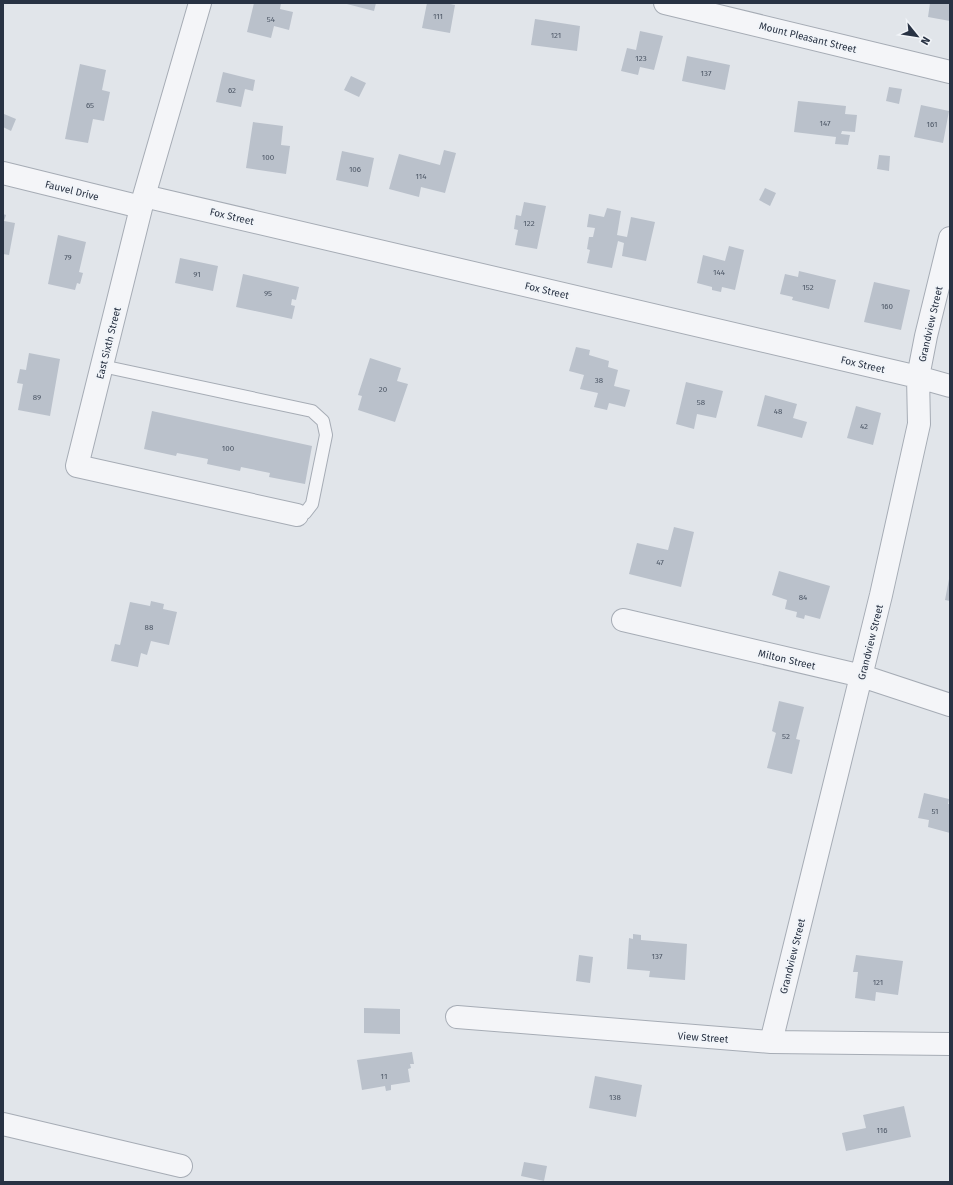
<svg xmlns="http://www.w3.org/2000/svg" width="953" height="1185" font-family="'Fira Sans',sans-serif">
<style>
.building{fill:#bac1cb}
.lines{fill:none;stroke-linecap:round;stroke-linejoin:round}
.lane-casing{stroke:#a6acb5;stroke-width:14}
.street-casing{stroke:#a6acb5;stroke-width:24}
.lane{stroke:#f4f5f8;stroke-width:12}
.street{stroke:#f4f5f8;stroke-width:22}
.labels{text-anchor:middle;stroke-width:4;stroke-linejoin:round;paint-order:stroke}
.number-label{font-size:8px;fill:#4c5665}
.street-label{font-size:10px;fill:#283243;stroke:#f1f4f8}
</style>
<rect width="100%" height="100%" fill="#e1e5ea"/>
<path class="building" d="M254 3H281L280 9 293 12 289 30 274 26 271 38 247 32Z
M343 3H376L374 11Z
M427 3H445L455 5 450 33 422 28Z
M930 3H950V21L928 17Z
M535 19 580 26 577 51 531 45Z
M640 31 663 36 654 70 640 67 638 75 621 71 627 48 636 50Z
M687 56 730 65 725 90 682 81Z
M80 64 106 70 102 90 110 92 104 121 93 119 88 143 65 139Z
M223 72 255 80 253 91 245 89 241 107 216 102Z
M351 76 366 83 359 97 344 90Z
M889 87 902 89 899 104 886 101Z
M798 101 846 106 845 114 857 115 855 132 842 131 841 134 850 135 848 145 835 144 836 137 794 132Z
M921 105 949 111 943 143 914 137Z
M4 114 16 119 11 131 3 127Z
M253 122 283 126 281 145 290 146 286 174 246 168Z
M444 150 456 153 445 193 421 187 419 197 389 189 399 154 440 165Z
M342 151 374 158 368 187 336 180Z
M879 155 890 156 889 171 877 169Z
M765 188 776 193 770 206 759 200Z
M524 202 546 206 537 249 515 245 518 230 514 229 516 215 521 216Z
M607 208 621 211 617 235 627 237 631 217 655 222 646 261 622 256 624 243 618 241 612 268 587 263 590 250 587 249 589 237H593L595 228 587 227 589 214 604 217Z
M3 214 6 215 4 221 15 223 9 255 3 254Z
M58 235 86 242 79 272 83 273 80 284 77 283 75 290 48 284Z
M729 246 744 250 735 290 722 287 721 292 712 290V287L697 283 703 255 725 261Z
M180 258 218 266 213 291 175 283Z
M799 271 836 280 829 309 792 300 793 297 780 294 785 274 798 277Z
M243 274 299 287 296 300 292 299 291 305 295 306 292 319 236 307Z
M874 282 910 290 901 330 864 322Z
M576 347 590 350 589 355 609 361 608 367 618 370 614 386 630 390 625 407 609 403 607 410 594 407 598 393 580 389 584 375 569 371Z
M29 353 60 359 50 416 18 410 23 384 17 383 20 369 26 370Z
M370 358 401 368 397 381 408 384 395 422 358 410 362 396 358 395Z
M686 382 723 391 716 418 697 414 694 429 676 424Z
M765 395 797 404 793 418 807 422 802 438 757 426Z
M856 406 881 413 873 445 847 438Z
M152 411 312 446 305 484 269 477 270 473 241 467 240 471 207 464 208 459 177 453 176 456 144 449Z
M674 527 694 532 681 587 629 574 637 543 668 550Z
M779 571 830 586 820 619 805 615 804 619 796 617 797 612 785 609 787 600 772 595Z
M949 579H950V601L945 600Z
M151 601 164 604 163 609 177 612 169 645 151 641 147 655 141 653 138 667 111 661 115 644 120 645 130 602 150 606Z
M779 701 804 707 796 739 800 740 792 774 767 768 776 733 772 731Z
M924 793 949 799 948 804H950V833L928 827 929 820 918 818Z
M633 934 641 935V940L687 944 685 980 649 977 650 971 627 969 629 938 633 939Z
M579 955 593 957 590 983 576 981Z
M856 955 903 961 898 995 876 992 875 1001 855 998 858 972H853Z
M364 1008 400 1009V1034L364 1033Z
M412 1052 414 1064H410L411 1068 408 1069 410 1082 391 1085V1090L386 1091 385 1086 362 1090 357 1060Z
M595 1076 642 1085 636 1117 589 1108Z
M904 1106 911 1137 846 1151 842 1133 866 1128 863 1115Z
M524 1162 547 1166 544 1181 521 1176Z"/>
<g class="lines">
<defs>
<path id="lane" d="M102 366 312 411 323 421 326 435 312 504 305 513 297 515"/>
<path id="street" d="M200 3 144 196 77 466 297 515
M665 3 950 72
M3 173 141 207
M144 196 918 377 950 386
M623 620 862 676 950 705
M457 1017 771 1042 950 1044
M771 1042 881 595 919 424 918 377 926 336 950 238
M3 1124 181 1166"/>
</defs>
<use href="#lane" class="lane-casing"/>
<use href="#street" class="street-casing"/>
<use href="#lane" class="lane"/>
<use href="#street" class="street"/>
</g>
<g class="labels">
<g class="number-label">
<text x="438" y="19">111</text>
<text x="271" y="22">54</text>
<text x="556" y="38">121</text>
<text x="641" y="61">123</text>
<text x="706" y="76">137</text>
<text x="232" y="93">62</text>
<text x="90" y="108">65</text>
<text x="825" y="126">147</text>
<text x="932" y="127">161</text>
<text x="268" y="160">100</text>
<text x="355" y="172">106</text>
<text x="421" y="179">114</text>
<text x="529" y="226">122</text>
<text x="68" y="260">79</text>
<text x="719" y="275">144</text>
<text x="197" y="277">91</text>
<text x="808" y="290">152</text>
<text x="268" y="296">95</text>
<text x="887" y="309">160</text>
<text x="599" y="383">38</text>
<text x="383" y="392">20</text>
<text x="37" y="400">89</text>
<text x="701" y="405">58</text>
<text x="778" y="414">48</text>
<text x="864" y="429">42</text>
<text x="228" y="451">100</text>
<text x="660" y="565">47</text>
<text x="803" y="600">84</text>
<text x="149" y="630">88</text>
<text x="786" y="739">52</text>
<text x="935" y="814">51</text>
<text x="657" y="959">137</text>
<text x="878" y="985">121</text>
<text x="384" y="1079">11</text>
<text x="615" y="1100">138</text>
<text x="882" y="1133">116</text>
</g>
<g class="street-label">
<text transform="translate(808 37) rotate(14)" y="4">Mount Pleasant Street</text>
<text transform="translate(72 190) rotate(14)" y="4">Fauvel Drive</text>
<text transform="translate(232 216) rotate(13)" y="4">Fox Street</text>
<text transform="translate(547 290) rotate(13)" y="4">Fox Street</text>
<text transform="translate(930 324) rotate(-77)" y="4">Grandview Street</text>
<text transform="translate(108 343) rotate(-76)" y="4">East Sixth Street</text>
<text transform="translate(863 364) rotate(13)" y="4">Fox Street</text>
<text transform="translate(870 642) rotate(-76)" y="4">Grandview Street</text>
<text transform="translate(787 659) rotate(13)" y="4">Milton Street</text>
<text transform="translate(792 956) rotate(-76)" y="4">Grandview Street</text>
<text transform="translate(703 1037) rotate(4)" y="4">View Street</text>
</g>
</g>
<rect width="953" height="1185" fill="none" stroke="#283243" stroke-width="8"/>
<g transform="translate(917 36) rotate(120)" stroke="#f1f4f8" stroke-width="3" paint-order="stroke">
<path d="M0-3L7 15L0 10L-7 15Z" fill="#283243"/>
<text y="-6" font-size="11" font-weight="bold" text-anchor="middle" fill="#283243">N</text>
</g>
</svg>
